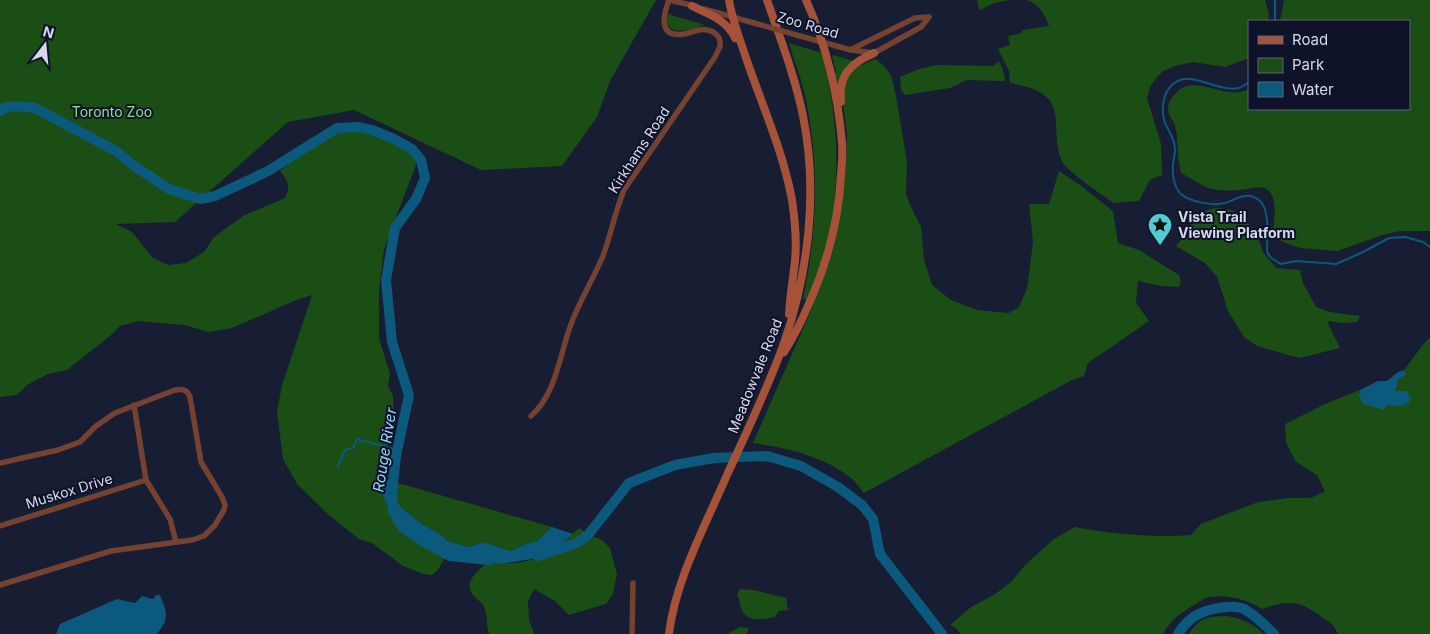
<svg xmlns="http://www.w3.org/2000/svg" width="1430" height="634" font-family="Inter,sans-serif">
<style>
.green{fill:#1b4e14}
.water{fill:#0b5a7d}
.lines{fill:none;stroke-linecap:round;stroke-linejoin:round}
.stream{stroke:#0b5a7d;stroke-width:2}
.river{stroke:#0b5a7d;stroke-width:10}
.minor{stroke:#754131;stroke-width:5.5}
.secondary{stroke:#a65239;stroke-width:8}
.minor-bridge{stroke:#754131;stroke-width:5.5}
.labels{text-anchor:middle;stroke-width:4;stroke-linejoin:round;paint-order:stroke}
.street-label{font-size:14px;fill:#d5daea;stroke:#0e1329}
.park-label{font-size:14px;fill:#95e189;stroke:#0e1329}
.poi-label{font-size:14px;font-weight:bold;fill:#d5daea;stroke:#0e1329;text-anchor:start}
.water-label{font-size:15px;font-style:italic;fill:#95d6fc;stroke:#0e1329}
</style>
<rect width="100%" height="100%" fill="#171d33"/>
<path class="green" d="M0 0H656L610 81 597 117 562 166 481 170 354 110 288 122 175 222 116 224 132 232 153 258 168 265 186 263 204 252 214 237 243 216 285 198C291 185 288 181 280 171L321 136 333 129 358 128 375 132 411 146 415 150 416 165 384 249 379 290V339L390 373 388 386 393 396 394 415 379 483 441 553 447 555 437 571 432 575 423 574 403 566 372 543 359 539 329 515 297 484 283 459 277 412 282 385 312 295 296 300 232 328 209 332 184 325 138 321 120 326 111 335 67 370 48 374 27 385 17 395 0 397Z
M977 0H1010L994 3 980 10 978 6Z
M1027 0H1265L1269 14 1268 21H1249V58L1225 67 1193 62 1175 66 1163 71 1156 78 1150 87 1147 98 1161 144 1162 175 1150 180 1139 201 1114 203C1101 194 1072 175 1063 163 1059 157 1058 148 1057 141 1056 130 1057 116 1053 106 1046 90 1025 86 1010 83L1009 71 998 49 1010 45 1008 36 1019 34 1023 30 1049 26C1045 15 1039 4 1027 0Z
M1284 0H1430V231H1400L1382 235 1338 251 1300 248 1286 243 1273 237C1273 224 1277 210 1273 198 1267 181 1252 190 1240 190 1232 191 1220 191 1212 189 1202 186 1191 178 1181 173 1180 166 1178 160 1178 154 1177 144 1178 133 1174 123 1172 118 1168 116 1168 110 1168 103 1171 98 1176 93 1195 72 1225 102 1249 89V109H1409V21H1280Z
M669 13 671 15 705 25C695 27 674 37 668 25 666 20 667 17 669 13Z
M789 43 822 53C837 113 842 174 829 235 824 258 815 279 807 300L803 299C818 228 820 157 803 87 799 72 793 58 789 43Z
M832 55 854 61 842 75 838 85 834 73 836 72Z
M875 59 882 64 891 75 896 96 907 162 906 193 910 205 921 227 924 259 932 285 951 300 977 310 1009 313 1019 307 1027 289 1033 242 1029 204H1049L1059 171 1080 185 1113 211 1118 243 1139 250 1179 275 1181 282 1179 287 1161 286 1138 281 1136 303 1149 321 1088 363 1084 376 1072 380 864 493C860 488 856 482 851 478 824 456 787 448 753 443L810 313 832 253 837 231 846 164 847 136 842 94 843 86 850 72 860 64 862 65Z
M999 61 1004 73 1005 81 967 80 950 88 905 95 901 90 900 77 919 69 938 65 993 66Z
M1216 208 1227 209 1239 213 1257 233 1263 252 1276 268 1300 270 1303 283 1316 307 1330 312 1360 316 1357 322 1345 323 1327 321 1340 348 1299 358 1257 346 1244 337 1228 311 1217 277 1205 263 1176 246 1189 230 1196 213Z
M1430 338V634H1338C1334 624 1330 623 1322 617 1299 600 1288 600 1262 609 1248 599 1226 594 1209 597 1203 598 1180 614 1175 618 1170 623 1166 629 1163 634H961L955 627 950 625 971 607 994 595 1012 581 1025 565 1054 539 1075 527C1112 534 1153 538 1191 535L1201 524 1258 502 1288 498H1311L1325 491 1317 475 1296 462 1286 442 1285 424 1323 405 1360 390 1359 395 1395 391 1399 379 1406 375 1404 370 1425 342Z
M398 483 552 527 537 541 526 544 511 551 483 542 469 547 447 541 441 535 419 522 400 506 397 501Z
M579 528 589 535 602 540 610 548 617 574 613 594 606 604 569 615 555 601 534 589 528 601 529 620 534 634H489C486 626 488 618 485 610 483 601 477 601 473 595 463 581 478 571 487 563 504 565 533 563 548 553 559 546 569 537 579 528Z
M740 589 754 590 786 598 788 610 779 611 775 617C765 619 747 623 742 610 739 604 741 601 737 595Z
M1227 616C1242 619 1253 623 1264 634H1188C1204 616 1204 617 1227 616Z
M740 627 749 628 747 634H727Z"/>
<path class="water" d="M1404 370 1406 375 1399 379 1395 391H1407L1411 399C1407 408 1395 405 1387 405L1383 410 1362 403 1359 395 1360 390 1378 381H1387L1398 372Z
M380 478 398 483 397 501 400 506 419 522 441 535 447 541 469 547 483 542 511 551 526 544 537 541 552 527 573 534 549 553 538 558 501 564 487 563 468 557 441 553 425 544 390 511 381 491 379 483Z
M156 595H160C167 613 170 617 157 634H56L60 624 117 599 135 603 142 596 153 599Z"/>
<g class="lines">
<path class="stream" d="M1275 0V21
M1249 82C1246 84 1242 87 1239 88 1218 93 1190 69 1173 84 1161 94 1160 116 1168 129 1172 136 1175 142 1175 150 1175 155 1173 160 1173 165 1172 175 1174 187 1181 194 1190 202 1213 206 1225 203 1237 199 1248 190 1260 201 1270 210 1267 238 1267 252L1271 258 1281 264 1296 261 1336 264 1361 253 1389 238 1405 237 1423 242 1430 247
M338 466 345 450 353 448 357 439 398 450"/>
<path class="river" d="M0 111 4 108 14 106 35 108 116 151 133 165 169 189 201 199 215 196 268 171 337 128 359 127 372 130 394 139 412 149 421 160 425 178 416 199 395 228 386 280 392 342 409 395 396 456 392 491 393 511 402 527 424 542 450 556 489 560
M538 556 577 543 588 535 629 483 675 465 714 458 767 456 801 466 838 487 862 505 873 519 880 554 942 634
M1178 634C1181 629 1186 623 1191 619 1201 610 1231 603 1244 609 1255 615 1265 625 1274 634"/>
<path class="minor" d="M669 0 695 6
M704 9 754 23
M800 36 851 50 874 53 921 27 929 17
M852 49 915 18 929 17
M134 405 146 480 170 519 176 542
M531 416C558 392 560 350 573 319 582 297 594 277 603 256 611 234 615 212 624 190L715 57C716 54 719 50 720 46 722 34 710 28 699 30 694 31 689 33 684 34 658 38 663 16 669 0
M0 463 58 450 80 442 96 426 115 413 175 390C182 389 187 389 190 397L201 462 222 497 225 505 224 510 215 525 204 536 192 540 111 551 0 585
M0 526 146 480
M632 634 633 583"/>
<path class="secondary" d="M729 0C732 20 740 39 746 58 762 105 783 151 792 200 795 220 797 241 795 261 793 279 790 296 789 314
M692 6C709 14 727 20 735 38
M841 102C838 75 851 63 874 53
M784 352C796 334 803 318 811 299 829 258 839 217 841 174 842 164 843 153 842 143 838 94 826 45 806 0
M669 634C675 581 706 524 727 475 747 431 768 388 784 343 809 271 818 190 803 116 795 76 780 38 767 0"/>
<path class="minor-bridge" d="M754 23 800 36"/>
</g>
<defs>
<symbol id="sight-pin" viewBox="-11 -11 22 30"><path d="M0 17L-7.5 6A9.5 9.5 0 1 1 7.5 6Z" fill="#51ccd4" stroke="#0e1329"/><path d="M0-6L1.8-2.2L6-1.7L2.9 1.2L3.7 5.4L0 3.3L-3.7 5.4L-2.9 1.2L-6-1.7L-1.8-2.2Z" fill="#111"/></symbol>
</defs>
<g fill-rule="evenodd">
<use href="#sight-pin" x="1146" y="211" width="28" height="38"/>
</g>
<g class="labels">
<g class="street-label">
<text transform="translate(808 25) rotate(16)" y="5">Zoo Road</text>
<text transform="translate(639 150) rotate(-57)" y="5">Kirkhams Road</text>
<text transform="translate(755 376) rotate(-68)" y="5">Meadowvale Road</text>
<text transform="translate(69 491) rotate(-17)" y="5">Muskox Drive</text>
</g>
<g class="park-label">
<text x="112" y="117">Toronto Zoo</text>
</g>
<g class="poi-label">
<text x="1178" y="222">Vista Trail<tspan x="1178" dy="16">Viewing Platform</tspan></text>
</g>
<g class="water-label">
<text transform="translate(385 450) rotate(-81)" y="5">Rouge River</text>
</g>
</g>
<rect x="1248" y="20" width="162" height="90" fill="#0e1329" stroke="#5e6376"/>
<rect x="1258" y="36" width="25" height="8" fill="#a65239" stroke="#5e6376"/>
<text x="1292" y="45" font-size="15" fill="#d5daea">Road</text>
<rect x="1258" y="58" width="25" height="15" fill="#1b4e14" stroke="#5e6376"/>
<text x="1292" y="70" font-size="15" fill="#d5daea">Park</text>
<rect x="1258" y="82" width="25" height="15" fill="#0b5a7d" stroke="#5e6376"/>
<text x="1292" y="95" font-size="15" fill="#d5daea">Water</text>
<g transform="translate(45 45) rotate(16)" stroke="#0e1329" stroke-width="4" paint-order="stroke">
<path d="M0-4L9 19L0 12L-9 19Z" fill="#d5daea"/>
<text y="-8" font-size="14" font-weight="bold" text-anchor="middle" fill="#d5daea">N</text>
</g>
</svg>
